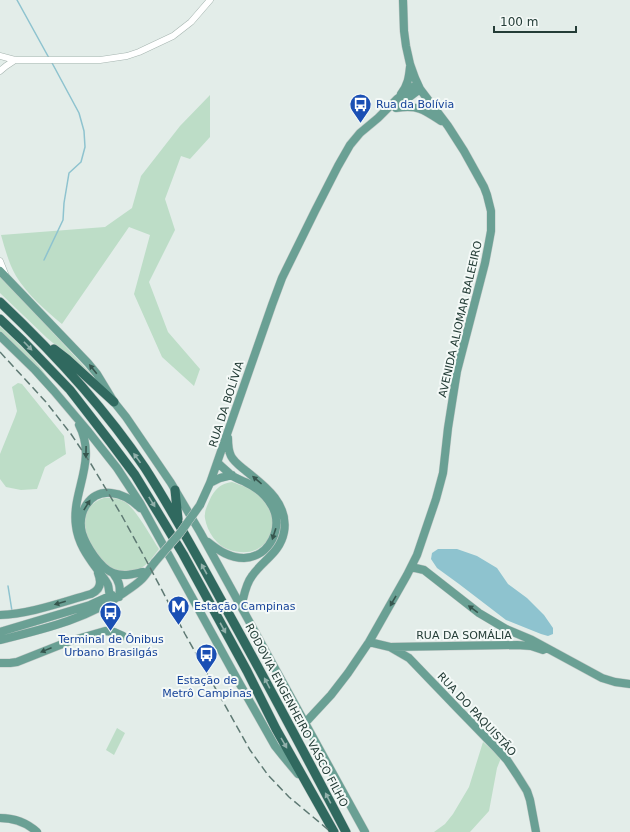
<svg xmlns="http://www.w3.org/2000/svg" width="630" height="832" font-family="'DejaVu Sans',sans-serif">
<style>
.green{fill:#bdddc7}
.water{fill:#8ec3cf}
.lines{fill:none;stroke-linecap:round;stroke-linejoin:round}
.stream{stroke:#8ec3cf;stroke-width:1.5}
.minor-casing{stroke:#a6b5b0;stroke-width:7}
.major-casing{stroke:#c2c9c7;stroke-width:9}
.highway-casing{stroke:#c2c9c7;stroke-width:10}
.minor{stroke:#fff;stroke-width:6}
.major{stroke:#6aa094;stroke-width:8}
.highway{stroke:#30695f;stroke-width:9}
.rail{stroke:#5e7973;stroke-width:1.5;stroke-dasharray:8 4;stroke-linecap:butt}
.major-bridge-casing{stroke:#c2c9c7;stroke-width:9;stroke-linecap:butt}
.major-bridge{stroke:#6aa094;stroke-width:8}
.oneway{fill:#92b1ab}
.oneway2{fill:#36564e}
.labels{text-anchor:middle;stroke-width:4;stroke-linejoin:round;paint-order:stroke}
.transit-label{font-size:11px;fill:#164399;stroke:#f4f9f7;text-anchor:start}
.street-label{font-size:11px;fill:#243d37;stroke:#f4f9f7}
</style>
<rect width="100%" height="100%" fill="#e3ede9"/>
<path class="green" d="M210 95V137L190 159 181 156 165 199 175 230 149 282 168 332 200 369 194 386 162 357 134 294 150 235 129 227 62 324C46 311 27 294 16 276 9 264 5 249 1 235L105 227 132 208 141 176 180 126Z
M0 277 20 297 93 376 47 338 0 293Z
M0 326C18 344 39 362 52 384L0 332Z
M18 383 22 384 64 436 66 454 45 467 37 489 21 490 6 487 0 479V454L15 417 17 411 12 387Z
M232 482C240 485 248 487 255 492 273 506 282 534 259 548 248 556 226 552 217 542 212 537 208 530 206 523 206 521 204 517 205 514 205 509 209 502 211 497 217 487 221 484 232 482Z
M104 498C111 498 118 498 125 502 136 509 151 537 159 549 153 557 147 566 137 570 134 572 122 573 118 572 116 572 113 569 110 567 89 554 69 509 104 498Z
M117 728 125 733 114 755 106 750Z
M483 742 501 758 497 768 489 811 470 832H434L445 824 453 814 469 787Z"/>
<path class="water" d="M438 549H457L477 556 497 568 508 584 527 598 544 615 553 628V634L548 636 541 634 506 620 459 584 437 568 431 559 432 553Z"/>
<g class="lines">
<path class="stream" d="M17 0 49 58
M44 260 63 220 64 203 69 173 81 162 85 147 84 131 79 113 51 61
M8 586 12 611"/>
<defs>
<path id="minor" d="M0 56 15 60H100L127 56 139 52 173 36 191 22 210 0
M0 71 6 66 15 60
M0 261 6 276"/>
<path id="major" d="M401 94C408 85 409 77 410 67
M396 107 420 89
M396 108C418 105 423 109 441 121
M0 271 88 363 97 374 114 402 126 417 171 483 200 532 365 832
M0 336 35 370 54 391 87 430 117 468 140 503 237 679 275 746 283 756 298 774
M79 425C98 461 71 492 76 526 78 544 89 558 99 572 102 576 106 580 108 585 109 588 109 593 110 597
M228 438C228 444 228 450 231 456 234 462 240 466 246 471 265 486 289 504 284 532 280 553 263 560 252 576 245 585 244 597 241 607
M210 483 220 478 232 475
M200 505 210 483 272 305 282 278 315 211 338 166 350 145 360 133 378 118 397 99 417 84
M140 508C132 500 123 494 111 493 89 491 77 513 82 533 86 546 100 568 113 573 124 577 133 574 143 572
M208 542C219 551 230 558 244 558 270 557 284 527 272 506 266 495 256 487 245 482 241 480 235 478 231 475 227 471 222 467 218 463
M411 567 424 570 479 613 506 629 532 640 602 678 615 682 630 684
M113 573C119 581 121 587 119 597
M0 615C30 614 62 602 91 594 100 590 102 583 98 573
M0 632 90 605 112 595
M0 640C44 629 88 619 125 592 131 588 137 584 142 579 147 574 150 568 155 562
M369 642 390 647 517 645 531 646 543 650
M390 647 409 658 459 710 497 749 507 760 517 775 527 791 530 800 536 832
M0 663H10L17 662 70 641 105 631 114 632 123 636
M305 723 331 695 348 673 369 642 407 575 417 555 436 499 443 473 448 428 457 371 485 263 489 242 491 231V211L487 195 484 187 464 151 448 126 420 89 415 78 410 64 406 46 404 31 403 0
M0 818C15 818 26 822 37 832"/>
<path id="highway" d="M0 302C53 352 104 407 145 468 172 510 196 554 220 598 263 675 305 754 346 832
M0 319 23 341 70 390 111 443 135 475 160 516 183 554 247 671 276 729 334 832
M54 349 67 359 114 402
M175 490 178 519"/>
</defs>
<use href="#minor" class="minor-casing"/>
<use href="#major" class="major-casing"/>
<use href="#highway" class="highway-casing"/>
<use href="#minor" class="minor"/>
<use href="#major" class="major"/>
<use href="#highway" class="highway"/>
<path class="rail" d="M0 352 46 402 71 434 91 464 122 516 145 558 185 634 250 750 268 775 289 797 331 832"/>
<defs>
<path id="major-bridge" d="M155 562 180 533 200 505"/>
</defs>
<use href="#major-bridge" class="major-bridge-casing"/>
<use href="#major-bridge" class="major-bridge"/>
</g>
<defs><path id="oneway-solid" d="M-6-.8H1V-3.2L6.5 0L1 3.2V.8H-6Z"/></defs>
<g class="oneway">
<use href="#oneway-solid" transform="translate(28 346) rotate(46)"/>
<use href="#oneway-solid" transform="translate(137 458) rotate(-126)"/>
<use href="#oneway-solid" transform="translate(152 502) rotate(58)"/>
<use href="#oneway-solid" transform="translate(204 569) rotate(-119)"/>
<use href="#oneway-solid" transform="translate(223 628) rotate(61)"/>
<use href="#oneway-solid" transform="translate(267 683) rotate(-118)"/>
<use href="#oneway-solid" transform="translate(284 743) rotate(60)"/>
<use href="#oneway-solid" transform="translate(328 798) rotate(-118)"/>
</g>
<g class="oneway2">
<use href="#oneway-solid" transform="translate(93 369) rotate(-129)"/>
<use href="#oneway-solid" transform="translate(86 452) rotate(91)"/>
<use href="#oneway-solid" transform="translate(257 480) rotate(-140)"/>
<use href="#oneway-solid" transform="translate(87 505) rotate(-58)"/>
<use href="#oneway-solid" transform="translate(274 534) rotate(108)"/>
<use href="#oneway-solid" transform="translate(393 601) rotate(120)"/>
<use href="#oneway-solid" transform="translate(60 603) rotate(164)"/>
<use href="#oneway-solid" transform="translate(473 609) rotate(-144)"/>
<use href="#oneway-solid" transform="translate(46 650) rotate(158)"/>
</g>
<defs>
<symbol id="bus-pin" viewBox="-11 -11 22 30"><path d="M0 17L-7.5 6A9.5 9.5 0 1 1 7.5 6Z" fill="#1a4fb4" stroke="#f4f9f7"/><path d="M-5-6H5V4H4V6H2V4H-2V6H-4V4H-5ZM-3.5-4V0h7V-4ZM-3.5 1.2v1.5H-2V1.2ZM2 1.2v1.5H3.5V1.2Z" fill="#fff"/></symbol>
<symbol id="metro-pin" viewBox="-11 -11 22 30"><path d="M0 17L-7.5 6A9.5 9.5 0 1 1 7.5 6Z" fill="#1a4fb4" stroke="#f4f9f7"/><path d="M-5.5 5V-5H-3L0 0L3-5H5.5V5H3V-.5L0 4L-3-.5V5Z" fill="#fff"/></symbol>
</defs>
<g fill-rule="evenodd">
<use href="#bus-pin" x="348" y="92" width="25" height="34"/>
<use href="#metro-pin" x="166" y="594" width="25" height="34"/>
<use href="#bus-pin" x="98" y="600" width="25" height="34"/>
<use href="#bus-pin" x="194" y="642" width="25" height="34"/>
</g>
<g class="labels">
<g class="transit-label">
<text x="376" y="108">Rua da Bolívia</text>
<text x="194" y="610">Estação Campinas</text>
<text x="111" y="643" text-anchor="middle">Terminal de Ônibus<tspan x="111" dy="13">Urbano Brasilgás</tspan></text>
<text x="207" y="684" text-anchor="middle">Estação de<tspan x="207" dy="13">Metrô Campinas</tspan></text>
</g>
<g class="street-label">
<text transform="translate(460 319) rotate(-77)" y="4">AVENIDA ALIOMAR BALEEIRO</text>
<text transform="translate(226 404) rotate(-72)" y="4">RUA DA BOLÍVIA</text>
<text x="464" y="639">RUA DA SOMÁLIA</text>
<text transform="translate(477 714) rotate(47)" y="4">RUA DO PAQUISTÃO</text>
<text transform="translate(297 715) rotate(62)" y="4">RODOVIA ENGENHEIRO VASCO FILHO</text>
</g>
</g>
<path d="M494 26v6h82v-6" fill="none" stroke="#243d37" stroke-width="2"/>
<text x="500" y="26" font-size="12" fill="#243d37" stroke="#f4f9f7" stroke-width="3" paint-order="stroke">100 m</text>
</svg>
